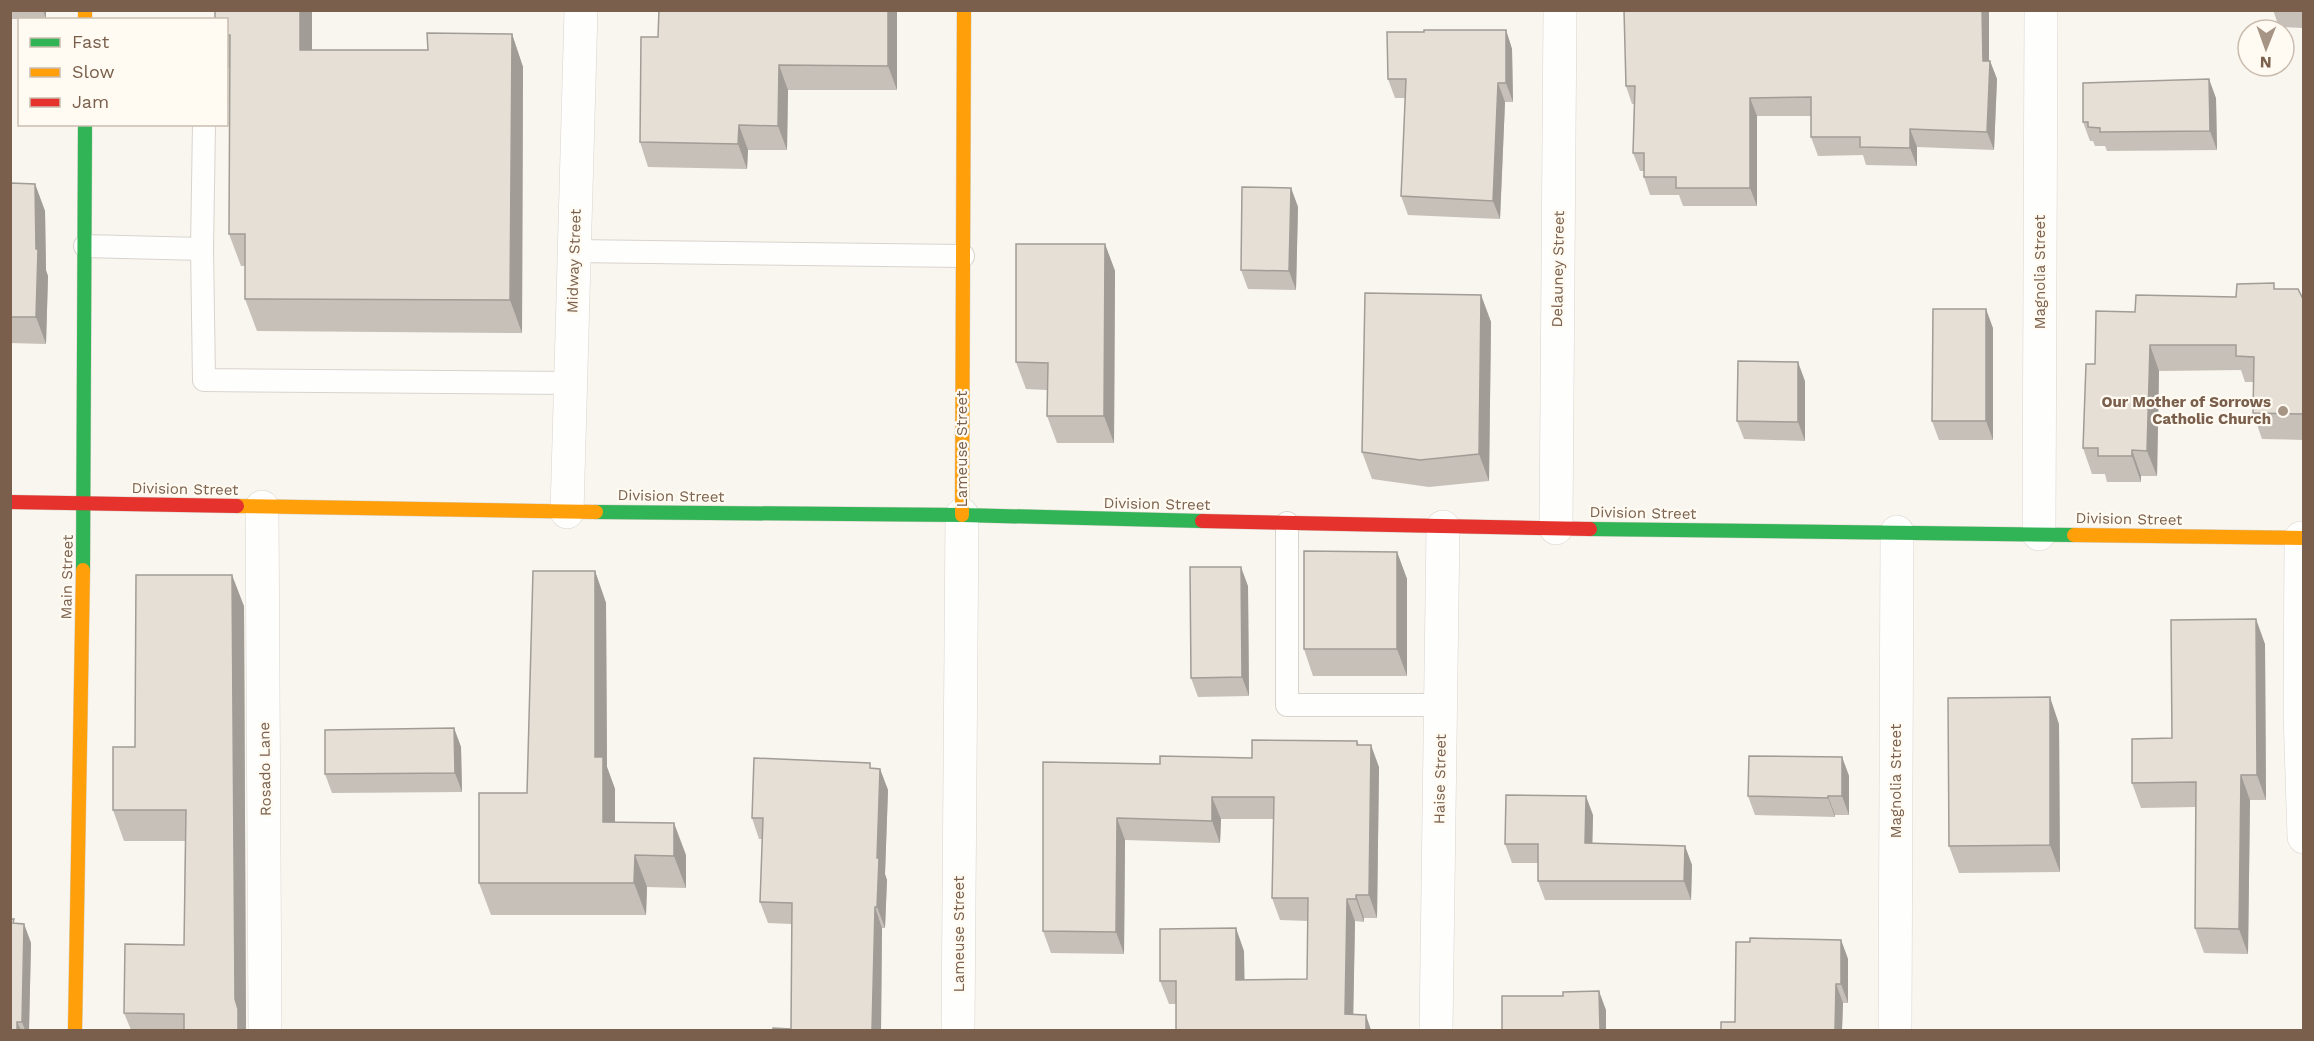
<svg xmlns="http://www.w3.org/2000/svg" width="2314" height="1041" font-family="'Work Sans',sans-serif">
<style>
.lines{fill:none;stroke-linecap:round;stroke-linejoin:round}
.lane-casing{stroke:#d9d3cd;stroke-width:24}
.street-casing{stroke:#d9d3cd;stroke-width:34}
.fast-casing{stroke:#d8d2ca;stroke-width:15}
.slow-casing{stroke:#d8d2ca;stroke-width:15}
.jam-casing{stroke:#d8d2ca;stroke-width:15}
.lane{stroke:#fefefd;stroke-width:22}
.street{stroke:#fefefd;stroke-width:33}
.fast{stroke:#30b455;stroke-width:14}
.slow{stroke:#ff9f0a;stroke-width:14}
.jam{stroke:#e5322d;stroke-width:14}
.wall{fill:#c6c0b8}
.shaded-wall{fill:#a19c96}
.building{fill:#e6dfd6;stroke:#a19c96;stroke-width:1.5}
.poi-dot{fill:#a69485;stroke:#fffbf2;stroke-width:2}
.labels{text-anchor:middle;stroke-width:4.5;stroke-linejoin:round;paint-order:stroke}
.street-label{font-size:15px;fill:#7a604c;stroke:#fffbf2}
.poi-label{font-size:15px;font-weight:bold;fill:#7a604c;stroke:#fffbf2;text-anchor:end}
</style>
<rect width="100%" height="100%" fill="#f9f6ef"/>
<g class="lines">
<defs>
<path id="lane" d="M85 246 202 249 204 380 570 383
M202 249 204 124
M574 251 963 256
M1287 523V705H1441"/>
<path id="street" d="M262 507 265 1030
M567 512 581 10
M1556 528 1560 10
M2039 534 2041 10
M2301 538 2300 713 2304 837
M958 1030 962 515
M1436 1030 1443 527
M1895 1030 1897 532"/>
<path id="fast" d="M596 512 962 515 1202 521
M1590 529 2074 535
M83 570 85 124"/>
<path id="slow" d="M85 10V20
M237 506 596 512
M962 515 964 10
M2074 535 2304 538
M75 1030 83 570"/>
<path id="jam" d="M10 502 237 506
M1202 521 1590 529"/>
</defs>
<use href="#lane" class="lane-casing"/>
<use href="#street" class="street-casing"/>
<use href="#fast" class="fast-casing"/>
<use href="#slow" class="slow-casing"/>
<use href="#jam" class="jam-casing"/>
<use href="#lane" class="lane"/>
<use href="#street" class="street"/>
<use href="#fast" class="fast"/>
<use href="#slow" class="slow"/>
<use href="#jam" class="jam"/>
</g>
<path class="wall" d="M10 10H46V19H10Z
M215 10H312V50H428L512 34 523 67 522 333 257 331 245 299V266H241L229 234 230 68H227L226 66V20Z
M897 10V90H788L787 150H748L747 169 648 167 640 142 658 37Z
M1989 10V61H1990L1997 79 1994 150 1917 147V166L1866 165 1863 155 1818 156 1811 137V116H1757V206H1683L1679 195H1650L1644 177V171H1640L1633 153 1634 104H1632L1626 86Z
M2273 10H2304V28L2279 27Z
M1506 30 1512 49 1513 102H1505L1500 219 1408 215 1401 196 1405 98H1395L1388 79 1424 32Z
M2216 98 2217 150 2107 151 2105 146H2095L2093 141H2090L2083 122Z
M10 183 35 184 45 211 46 271 48 276 46 344 10 343Z
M1291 188 1298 207 1296 290 1248 289 1241 270Z
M1105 244 1115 271 1114 443H1057L1047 416V390L1026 389 1016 362Z
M2276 289 2304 301V440L2262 439 2253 413 2254 382H2245L2241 370 2159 371 2157 476H2141V482H2107L2105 474H2092L2083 448 2095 364 2135 312 2236 297Z
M1481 295 1491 322 1489 481 1429 487 1372 479 1362 452Z
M1993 328V440H1939L1932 421Z
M1805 381V441L1744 439 1737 421Z
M1397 552 1407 579V676H1313L1304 649Z
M595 571 606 603 607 767 615 789V822L686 855V888L647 887 646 915H491L479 883 527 793Z
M1248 586 1249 696 1198 697 1191 678Z
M244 606 246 1030H131L124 1013 184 945 185 841H124L113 810 135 747Z
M2265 644 2266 800H2250L2248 954 2204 953 2195 928 2196 807 2141 808 2132 783 2172 738Z
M2059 724 2060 872 1959 873 1949 846Z
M454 728 461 747 462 792 332 793 325 774Z
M1357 741 1359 745 1379 767 1377 918H1364V922L1355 921 1353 1014 1371 1030 1176 1004H1169L1160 981 1244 951V980L1307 979 1308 921 1280 920 1272 898 1274 819H1221L1220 843 1125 840 1124 954 1051 953 1043 931V762L1160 764 1252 758Z
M1842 757 1849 776V815H1835V817L1755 815 1748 796Z
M872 768 880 769 888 790 885 874 887 880 885 928H882L881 1030H773L791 1029 792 924 768 923 760 902 763 839H759L752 818Z
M1593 815 1592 843 1685 846 1692 865 1691 900H1545L1538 881V863H1512L1505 844Z
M15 923 24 924 31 943 29 1030H10Z
M1841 940 1848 959V1003H1843L1842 1030H1721L1735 1022Z"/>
<path class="shaded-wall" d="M43 10H46V19Z
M300 10H312V82L300 50Z
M888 10H897V90L888 66Z
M1982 10H1989V79L1983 61Z
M1506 30 1512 49 1513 102 1506 83Z
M512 34 523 67 522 333 510 300Z
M1990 61 1997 79 1994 150 1987 132Z
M779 65 788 90 787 150 778 126Z
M2209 79 2216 98 2217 150 2210 131Z
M1498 83 1505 102 1500 219 1493 201Z
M1750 98 1757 116V206L1750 188Z
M739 125 748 150 747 169 738 144Z
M1910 129 1917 147V166L1910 148Z
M35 184 45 211 46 270 48 276 46 344 36 317Z
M1291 188 1298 207 1296 290 1289 271Z
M1105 244 1115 271 1114 443 1104 416Z
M1481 295 1491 322 1489 481 1479 454Z
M1986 309 1993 328V440L1986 421Z
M2150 345 2159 371 2157 476 2147 451Z
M1798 362 1805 381V441L1798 422Z
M2132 450 2141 476V482L2132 456Z
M1397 552 1407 579V676L1397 649Z
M1241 567 1248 586 1249 696 1242 677Z
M595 571 606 603 607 767 615 789V854L603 822 595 757Z
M232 575 244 606 246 1030H238L235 999Z
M2256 619 2265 644 2266 800 2257 775Z
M2050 697 2059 724 2060 872 2050 845Z
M454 728 461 747 462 792 455 773Z
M1371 745 1379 767 1377 918 1369 895Z
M1842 757 1849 776V815L1842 796Z
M880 769 888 790 885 874 887 880 885 928 877 907V858Z
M2241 775 2250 800 2248 954 2239 929Z
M1586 796 1593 815 1592 862 1585 843Z
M1828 796 1835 815V817L1828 798Z
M1212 797 1221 819 1220 843 1212 821Z
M1117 818 1125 840 1124 954 1116 932Z
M674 823 686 855V888L674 856Z
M1685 846 1692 865 1691 900 1684 881Z
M635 855 647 887 646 915 634 883Z
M1356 895 1364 918V922L1356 899Z
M1347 899 1355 921 1353 1030 1345 1014Z
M875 907 882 928 881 1030H872Z
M24 924 31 943 29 1030H25L22 1022Z
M1236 928 1244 951 1245 1002 1236 980Z
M1841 940 1848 959V1003L1841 984Z
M1836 984 1843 1003 1842 1030H1835Z
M1599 991 1606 1010V1030H1600Z
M1366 1015 1371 1030H1366Z
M17 1022 21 1030H17Z"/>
<path class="building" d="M215 10H300V50H428L427 33 512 34 510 300 245 299V234H229L230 35H226V20H215Z
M659 10H888V66L779 65 778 126 739 125 738 144 640 142 641 37H658Z
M1624 10H1982L1983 61H1990L1987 132 1910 129V148L1860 147V137H1811V97L1750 98V188H1676V177H1644V153H1633L1635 86H1626Z
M1424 30H1506V83H1498L1493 201 1401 196 1406 79H1388L1387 32H1424Z
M2209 79 2210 131 2100 132V128L2088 127V122H2083V83Z
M10 183 35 184 36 249H38L36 317H10Z
M1242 187 1291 188 1289 271 1241 270Z
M1016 244H1105L1104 416H1047L1048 363 1016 362Z
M2274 283V289H2298L2304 301V414L2253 413 2254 357 2236 356V345H2150L2147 451 2132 450V456H2098V448H2083L2086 364H2095L2096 311 2135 312 2136 295 2236 297 2237 284Z
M1365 293 1481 295 1479 454 1420 460 1362 452Z
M1933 309H1986V421H1932Z
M1738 361 1798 362V422L1737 421Z
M1304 551 1397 552V649H1304Z
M1190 567H1241L1242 677 1191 678Z
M533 571H595V757H603V822L674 823V856L635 855 634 883H479V793H527Z
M136 575H232L235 999 238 1009V1030H184V1014L124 1013 125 944 184 945 186 810H113V747H135Z
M2256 619 2257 775H2241L2239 929 2195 928 2196 782 2132 783V739L2172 738 2171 620Z
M2050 697V845L1949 846 1948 698Z
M454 728 455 773 325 774V730Z
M1252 740 1357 741V745H1371L1369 895H1356V899H1347L1345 1014 1366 1015V1030H1176V981H1160V929L1236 928V980L1307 979 1308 898H1272L1274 797H1212V821L1117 818 1116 932 1043 931V762L1160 764V756L1252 758Z
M1749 756 1842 757V796H1828V798L1748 796Z
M754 758 870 763V768L880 769 877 858H879L877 907H875L872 1030H773V1028L791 1029 792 903 760 902 763 818H752Z
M1506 795 1586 796 1585 843 1685 846 1684 881H1538V844H1505Z
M10 919H14L13 923 24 924 22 1022H17V1030H10Z
M1750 938 1841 940V984H1836L1835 1030H1721V1022H1735L1736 942H1750Z
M1599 991 1600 1030H1502V996H1563V992Z"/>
<circle class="poi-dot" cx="2283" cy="411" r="6"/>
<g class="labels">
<g class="street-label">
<text transform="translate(574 261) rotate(-88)" y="5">Midway Street</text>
<text transform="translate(1558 269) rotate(-89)" y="5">Delauney Street</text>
<text transform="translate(2040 272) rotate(-90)" y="5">Magnolia Street</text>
<text transform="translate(962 449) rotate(-90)" y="5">Lameuse Street</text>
<text transform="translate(185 489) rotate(1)" y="5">Division Street</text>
<text transform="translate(671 496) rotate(1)" y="5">Division Street</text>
<text transform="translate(1157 504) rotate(1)" y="5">Division Street</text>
<text transform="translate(1643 513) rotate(1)" y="5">Division Street</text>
<text transform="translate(2129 519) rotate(1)" y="5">Division Street</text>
<text transform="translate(67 577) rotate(-89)" y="5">Main Street</text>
<text transform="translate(265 769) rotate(-91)" y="5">Rosado Lane</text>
<text transform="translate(1440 779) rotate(-89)" y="5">Haise Street</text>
<text transform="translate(1896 781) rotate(-90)" y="5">Magnolia Street</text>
<text transform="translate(959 934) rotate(-90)" y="5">Lameuse Street</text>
</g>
<g class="poi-label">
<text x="2271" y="407">Our Mother of Sorrows<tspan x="2271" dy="17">Catholic Church</tspan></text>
</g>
</g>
<rect width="2314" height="1041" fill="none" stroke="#7a604c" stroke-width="24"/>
<rect x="18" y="18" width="210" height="108" fill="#fffbf2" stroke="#cabdb0" stroke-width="1.5"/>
<rect x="30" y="38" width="30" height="9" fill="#30b455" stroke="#cabdb0" stroke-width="1.5"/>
<text x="72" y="48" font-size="18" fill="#7a604c">Fast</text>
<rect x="30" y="68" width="30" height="9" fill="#ff9f0a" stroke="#cabdb0" stroke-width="1.5"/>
<text x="72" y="78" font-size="18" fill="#7a604c">Slow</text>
<rect x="30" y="98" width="30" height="9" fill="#e5322d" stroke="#cabdb0" stroke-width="1.5"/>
<text x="72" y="108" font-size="18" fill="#7a604c">Jam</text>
<g transform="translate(2266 48) rotate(181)"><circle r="28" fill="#fffbf2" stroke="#cabdb0" stroke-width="1.5"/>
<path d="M0-4.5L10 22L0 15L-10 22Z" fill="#a69485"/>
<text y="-9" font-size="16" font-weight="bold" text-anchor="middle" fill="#7a604c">N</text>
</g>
</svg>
